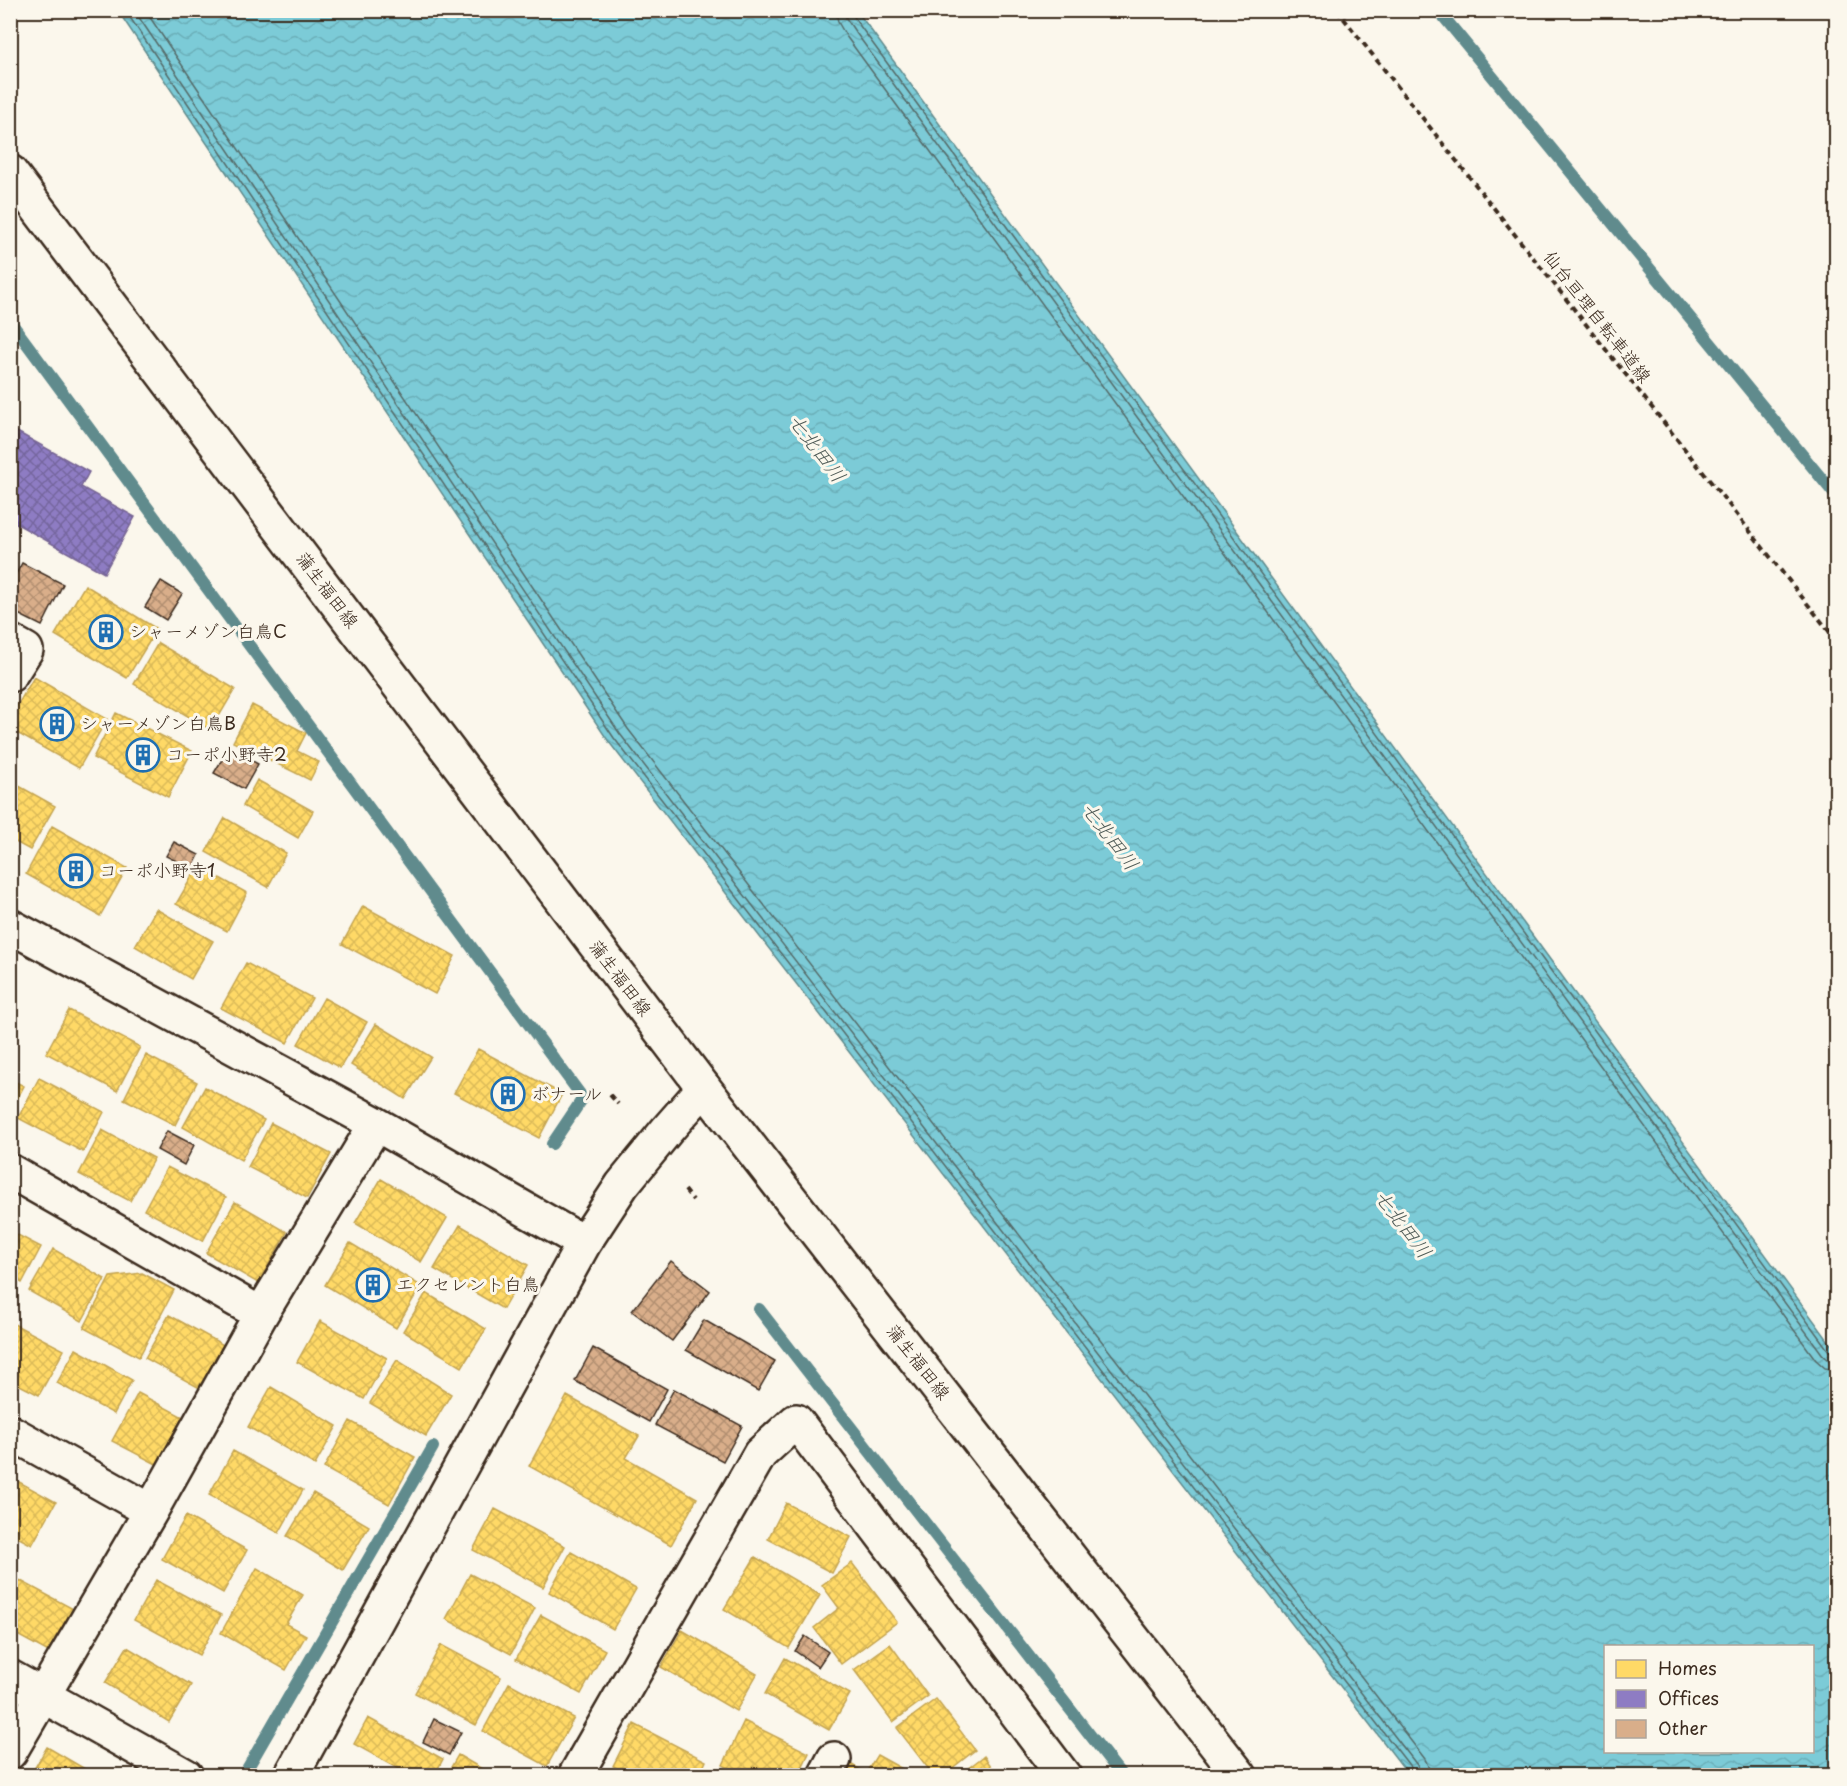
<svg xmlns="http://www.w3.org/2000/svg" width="1847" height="1786" font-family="'Playpen Sans','Klee One',sans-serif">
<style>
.water{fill:url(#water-waves);stroke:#618b8d;stroke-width:1.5;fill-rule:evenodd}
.homes{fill:url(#homes-cross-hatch);stroke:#c4a450;stroke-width:1.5}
.offices{fill:url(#offices-cross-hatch);stroke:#756392;stroke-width:1.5}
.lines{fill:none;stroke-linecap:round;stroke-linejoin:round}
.shore{stroke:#556a68;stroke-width:1.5}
.stream{stroke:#618b8d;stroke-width:12}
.building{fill:url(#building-cross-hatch);stroke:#3b2a1e;stroke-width:1.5}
.street-casing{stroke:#3b2a1e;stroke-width:38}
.secondary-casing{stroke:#3b2a1e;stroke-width:38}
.path{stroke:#3b2a1e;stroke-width:4;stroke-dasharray:6 4.5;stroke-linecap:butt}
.street{stroke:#fbf7ec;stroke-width:33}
.secondary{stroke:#fbf7ec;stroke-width:33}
.labels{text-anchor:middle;stroke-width:6;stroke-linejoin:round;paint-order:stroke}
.street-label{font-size:18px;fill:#3b2a1e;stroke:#fbf7ec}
.poi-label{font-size:18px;fill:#3b2a1e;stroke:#fbf7ec;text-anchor:start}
.water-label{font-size:20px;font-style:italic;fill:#4e5a56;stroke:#fbf7ec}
</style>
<defs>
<pattern id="water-waves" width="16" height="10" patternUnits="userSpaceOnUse" patternTransform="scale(1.5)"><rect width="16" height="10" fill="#7bcbd7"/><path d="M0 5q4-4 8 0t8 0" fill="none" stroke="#6baeb8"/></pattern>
<pattern id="homes-cross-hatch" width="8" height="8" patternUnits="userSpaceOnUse" patternTransform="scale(1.5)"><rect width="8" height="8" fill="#ffd966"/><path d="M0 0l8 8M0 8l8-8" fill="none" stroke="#dbba58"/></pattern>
<pattern id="offices-cross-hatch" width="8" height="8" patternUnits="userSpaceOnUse" patternTransform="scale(1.5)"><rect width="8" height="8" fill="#8e7cc3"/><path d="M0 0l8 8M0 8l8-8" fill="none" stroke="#75669e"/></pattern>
<pattern id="building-cross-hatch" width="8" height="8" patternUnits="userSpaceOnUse" patternTransform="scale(1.5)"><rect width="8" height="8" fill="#d9ae8a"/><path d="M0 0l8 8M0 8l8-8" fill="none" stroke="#b18e70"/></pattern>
</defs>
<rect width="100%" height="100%" fill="#fbf7ec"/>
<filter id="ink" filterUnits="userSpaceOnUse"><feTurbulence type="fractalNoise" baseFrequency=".0167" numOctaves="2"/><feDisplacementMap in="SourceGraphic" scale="12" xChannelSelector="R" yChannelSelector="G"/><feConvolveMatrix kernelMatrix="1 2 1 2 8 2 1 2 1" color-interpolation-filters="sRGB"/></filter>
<g filter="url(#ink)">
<path class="water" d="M118 11H857L1836 1351V1775H1409L609 742ZM1606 1646H1812V1752H1606Z"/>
<path class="homes" d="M85 585 157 629 127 678 55 635Z
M158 643 235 689 211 730 134 684Z
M34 677 107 719 79 768 10 729V718Z
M252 705 306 733 297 751 319 762 310 780 233 742Z
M116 713 192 751 168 797 93 758Z
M257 780 313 811 298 838 243 806Z
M10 781 55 806 30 850 10 839Z
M225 818 286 853 268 887 206 852Z
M52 826 127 868 100 916 26 874Z
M198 866 247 893 227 931 176 904Z
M363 906 455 956 435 994 342 944Z
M156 909 213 941 191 979 135 946Z
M246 963 312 998 287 1043 221 1008Z
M324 998 367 1022 340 1068 298 1044Z
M69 1010 140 1047 117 1091 46 1053Z
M376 1024 431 1057 405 1099 351 1065Z
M478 1049 562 1094 539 1138 454 1093Z
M146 1055 197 1082 175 1125 124 1099Z
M39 1078 104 1112 83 1152 18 1118Z
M10 1079 24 1086 10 1112Z
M205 1087 264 1120 241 1160 183 1127Z
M271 1123 331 1154 307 1198 248 1167Z
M102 1130 154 1158 130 1201 79 1174Z
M167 1167 226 1197 203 1241 144 1210Z
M381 1179 447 1218 421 1262 355 1223Z
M235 1202 287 1232 258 1283 206 1253Z
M460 1225 528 1265 503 1309 434 1269Z
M10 1231 41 1247 22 1283 10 1276Z
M350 1243 421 1286 396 1328 325 1285Z
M53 1249 105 1279 82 1321 29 1291Z
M142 1273 174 1290 139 1357 84 1328 110 1277Z
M426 1293 486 1329 462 1367 403 1331Z
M169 1315 229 1348 205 1391 145 1358Z
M320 1321 387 1358 364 1399 297 1362Z
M10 1322 64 1350 39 1395 10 1380Z
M76 1349 132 1380 114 1414 57 1383Z
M397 1360 451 1394 426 1436 370 1403Z
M271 1387 337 1426 315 1465 248 1427Z
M138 1393 185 1418 160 1466 112 1441Z
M567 1396 639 1436 626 1458 697 1498 671 1545 529 1466Z
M350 1421 415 1457 389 1504 324 1468Z
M233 1451 303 1490 279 1533 209 1495Z
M10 1477 56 1502 32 1545 10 1533Z
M313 1493 369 1526 343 1570 287 1536Z
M786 1503 851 1537 832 1573 768 1539Z
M495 1509 565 1546 543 1587 473 1550Z
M186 1516 247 1550 223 1593 162 1559Z
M571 1552 636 1589 613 1629 549 1592Z
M755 1557 820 1595 789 1648 724 1609Z
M852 1563 897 1622 841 1664 814 1628 839 1608 822 1585Z
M257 1568 303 1595 286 1624 306 1635 286 1670 221 1633Z
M470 1574 535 1608 511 1654 446 1619Z
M19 1580 77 1611 54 1655 10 1631V1596Z
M156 1580 221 1615 199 1655 134 1620Z
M541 1615 605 1650 581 1694 516 1659Z
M682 1630 757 1674 736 1711 661 1667Z
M890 1644 928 1696 893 1722 854 1670Z
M441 1645 501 1677 476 1725 415 1693Z
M127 1647 191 1685 169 1722 105 1683Z
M785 1658 850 1694 829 1730 765 1694Z
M509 1683 574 1718 547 1766 483 1731Z
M936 1699 975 1750 942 1776H934L897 1728Z
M368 1718 443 1759 434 1776H412L354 1744Z
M744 1721 809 1753 798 1776H744L723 1765Z
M634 1724 706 1761 699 1776H632L613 1766Z
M47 1747 97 1776H30Z
M458 1755 494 1776H446Z
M877 1755 915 1776H840L847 1762 866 1773Z
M984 1756 998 1776H958Z"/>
<path class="offices" d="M10 428 89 472 81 487 135 517 104 573 10 520Z"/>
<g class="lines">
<path class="shore" d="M125 10 614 738 1412 1769 1413 1776
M134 10 620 734 1417 1765 1421 1776
M145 10 628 729 1425 1759 1428 1766 1430 1776
M836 10 838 22 846 36 1816 1360 1825 1368 1836 1370
M845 10 846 18 854 30 1823 1355 1829 1360 1836 1361
M852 10 853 15 860 26 1829 1351 1836 1354"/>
<path class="stream" d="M1438 10 1836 496
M10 321 583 1098 552 1144
M759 1309 1122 1776
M243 1776 433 1447"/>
</g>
<path class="building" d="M22 563 63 584 42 626 10 610V585Z
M161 581 182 594 166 620 145 607Z
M229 748 258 764 244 789 214 773Z
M174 842 199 855 192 869 166 856Z
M167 1131 194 1145 184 1165 157 1150Z
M671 1261 710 1291 672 1341 632 1311Z
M704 1320 775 1361 758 1391 686 1350Z
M593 1348 667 1389 649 1422 575 1381Z
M674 1389 742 1426 723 1461 655 1425Z
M805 1636 828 1652 818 1667 795 1651Z
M434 1719 461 1732 449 1755 423 1742Z"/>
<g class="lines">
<defs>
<path id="street" d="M10 641 26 650 10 675
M10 926 376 1124 584 1243
M10 1171 261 1314
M10 1432 151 1511
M10 1677 186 1776
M10 1752 151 1511 261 1314 376 1124
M291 1776 584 1243 622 1185 667 1130 704 1088
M575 1776 760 1454 796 1421 1064 1776
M825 1776 834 1759"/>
<path id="secondary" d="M10 172 704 1088 1240 1776"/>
</defs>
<use href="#street" class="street-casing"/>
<use href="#secondary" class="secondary-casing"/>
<path class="path" d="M1337 10 1836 640
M610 1095 618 1104
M685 1190 693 1200"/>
<use href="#street" class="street"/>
<use href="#secondary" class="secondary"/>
</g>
</g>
<defs>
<symbol id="building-ring" viewBox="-11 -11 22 22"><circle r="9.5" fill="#fbf7ec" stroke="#1f6fb2" stroke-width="1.5"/><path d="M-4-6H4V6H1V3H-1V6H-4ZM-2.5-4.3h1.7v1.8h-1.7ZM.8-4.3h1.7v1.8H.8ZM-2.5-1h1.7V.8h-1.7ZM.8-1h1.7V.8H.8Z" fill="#1f6fb2"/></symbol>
</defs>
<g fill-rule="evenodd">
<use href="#building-ring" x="87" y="613" width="38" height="38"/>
<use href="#building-ring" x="38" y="705" width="38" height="38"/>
<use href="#building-ring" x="124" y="736" width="38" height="38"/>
<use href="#building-ring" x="57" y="852" width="38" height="38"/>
<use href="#building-ring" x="489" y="1075" width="38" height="38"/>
<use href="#building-ring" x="354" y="1266" width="38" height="38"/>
</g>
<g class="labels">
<g class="street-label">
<text transform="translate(1597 317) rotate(52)" y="6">仙台亘理自転車道線</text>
<text transform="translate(327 590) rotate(53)" y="6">蒲生福田線</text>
<text transform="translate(620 978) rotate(53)" y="6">蒲生福田線</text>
<text transform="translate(918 1362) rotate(52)" y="6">蒲生福田線</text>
</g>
<g class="poi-label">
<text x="129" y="638">シャーメゾン白鳥C</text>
<text x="80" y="730">シャーメゾン白鳥B</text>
<text x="166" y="761">コーポ小野寺2</text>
<text x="99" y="877">コーポ小野寺1</text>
<text x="531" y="1100">ボナール</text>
<text x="396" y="1291">エクセレント白鳥</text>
</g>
<g class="water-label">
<text transform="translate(817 448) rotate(53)" y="7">七北田川</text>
<text transform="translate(1110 836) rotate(53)" y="7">七北田川</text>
<text transform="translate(1403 1224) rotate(53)" y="7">七北田川</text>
</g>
</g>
<rect width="1847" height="1786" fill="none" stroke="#fbf7ec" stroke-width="36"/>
<rect x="18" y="18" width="1811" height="1750" fill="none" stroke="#3b2a1e" stroke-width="2" filter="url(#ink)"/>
<rect x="1604" y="1645" width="210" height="108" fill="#fbf7ec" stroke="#aea59a" stroke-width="1.5"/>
<rect x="1616" y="1660" width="30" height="18" fill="#ffd966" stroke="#aea59a" stroke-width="1.5"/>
<text x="1658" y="1675" font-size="18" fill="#3b2a1e">Homes</text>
<rect x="1616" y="1690" width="30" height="18" fill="#8e7cc3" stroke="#aea59a" stroke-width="1.5"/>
<text x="1658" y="1705" font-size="18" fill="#3b2a1e">Offices</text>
<rect x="1616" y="1720" width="30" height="18" fill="#d9ae8a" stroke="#aea59a" stroke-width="1.5"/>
<text x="1658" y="1735" font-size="18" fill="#3b2a1e">Other</text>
</svg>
